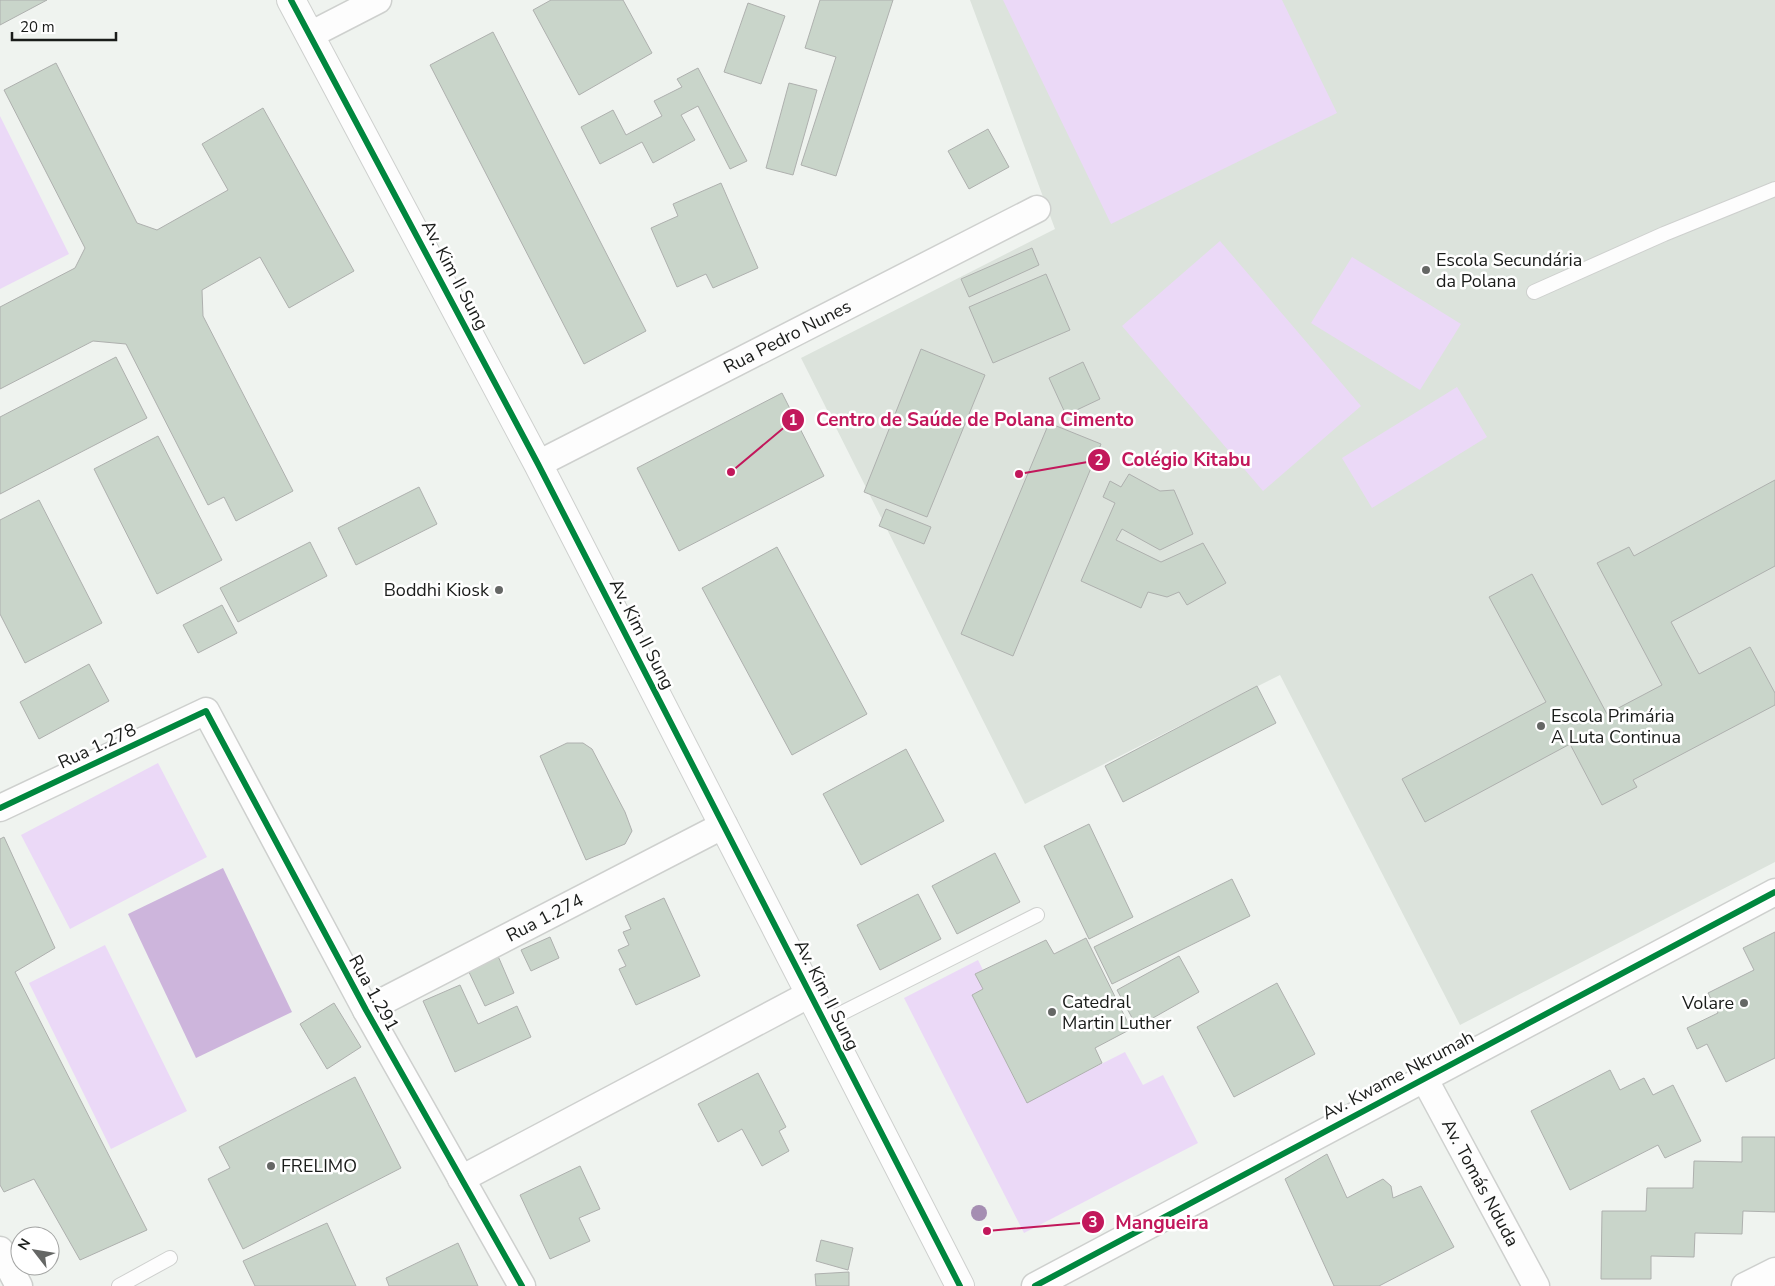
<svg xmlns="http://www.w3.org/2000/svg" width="1775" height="1286" font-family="'Nunito Sans',sans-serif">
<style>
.built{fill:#dce3dc}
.green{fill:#ebd9f7}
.water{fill:#cdb5dc}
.building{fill:#c9d5ca;stroke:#aeb0ae}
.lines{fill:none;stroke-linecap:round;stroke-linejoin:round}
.service-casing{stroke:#ced0ce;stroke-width:16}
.minor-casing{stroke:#ced0ce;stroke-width:29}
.tertiary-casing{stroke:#ced0ce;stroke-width:30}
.service{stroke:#fdfdfd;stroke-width:14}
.minor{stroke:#fdfdfd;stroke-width:26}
.tertiary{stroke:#fdfdfd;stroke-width:28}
.cycleway-casing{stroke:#fff;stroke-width:9}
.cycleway{stroke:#00873e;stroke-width:6}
.tree{fill:#a58eb2}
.poi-dot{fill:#656765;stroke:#fff;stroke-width:2}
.labels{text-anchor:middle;stroke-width:5;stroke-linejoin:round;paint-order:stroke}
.poi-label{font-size:18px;fill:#1a1c1a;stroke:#fff;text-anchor:start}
.street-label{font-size:18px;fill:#1a1c1a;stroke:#fff}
.leader{fill:none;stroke:#c2185b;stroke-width:2}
.callout-dot{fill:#c2185b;stroke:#fff;stroke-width:2}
.mark-label{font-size:15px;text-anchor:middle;font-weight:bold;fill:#fff}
.callout-label{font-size:19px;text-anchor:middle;font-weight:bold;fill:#c2185b;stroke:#fff;stroke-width:5;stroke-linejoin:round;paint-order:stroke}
</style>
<rect width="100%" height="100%" fill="#eff3ef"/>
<path class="built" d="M970 0H1775V862L1460 1025 1280 675 1025 804 801 358 1055 229Z"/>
<path class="green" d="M1003 0H1282L1337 113 1111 224Z
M0 116 69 254 0 289Z
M1220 241 1361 406 1263 491 1122 326Z
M1352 257 1461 324 1420 390 1311 323Z
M1457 387 1487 437 1372 508 1342 458Z
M158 763 207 857 70 929 21 835Z
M105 945 187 1111 111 1149 29 983Z
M978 960 983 970 975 974 983 989 972 995 1026 1102 1125 1052 1143 1085 1163 1075 1198 1143 1024 1233 904 998Z"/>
<path class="water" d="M223 868 292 1012 196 1058 128 914Z"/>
<path class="building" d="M0 0H47L0 25Z
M551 0H623L652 53 579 95 533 10Z
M820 0H893L836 176 801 165 836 57 805 48Z
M748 3 785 16 761 84 724 72Z
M493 32 646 331 584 364 430 65Z
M56 63 137 223 157 230 228 190 202 144 263 108 354 271 289 308 260 257 202 290 203 316 293 491 236 521 224 497 208 505 126 344 93 341 0 389V307L75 268 85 248 4 90Z
M698 68 747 161 730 169 698 106 681 115 695 140 653 163 642 142 600 164 581 127 613 110 626 135 662 116 654 101 682 87 677 79Z
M789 83 817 90 793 175 766 168Z
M988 129 1009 167 969 189 948 151Z
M721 183 758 268 713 288 706 274 677 287 651 228 678 216 673 204Z
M1032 248 1039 265 969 297 961 279Z
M1046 274 1070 330 993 363 969 307Z
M921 349 985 375 927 517 864 492Z
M116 357 147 418 0 494V417Z
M1083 362 1100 399 1066 415 1049 378Z
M782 393 824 476 679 551 637 468Z
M1049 423 1101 444 1013 656 961 634Z
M158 436 222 560 157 594 94 469Z
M1129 474 1160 491 1174 490 1193 534 1160 550 1122 529 1116 540 1161 562 1203 543 1226 583 1187 605 1179 592 1167 597 1148 592 1141 608 1081 581 1115 503 1103 497 1110 481 1121 487Z
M1775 480V566L1671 622 1699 674 1750 647 1775 693V705L1633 780 1637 787 1602 805 1570 744 1425 822 1402 779 1546 702 1489 597 1532 574 1607 714 1662 685 1597 563 1629 547 1634 556Z
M419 487 437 524 356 565 338 528Z
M39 500 102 623 25 663 0 614V520Z
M886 509 931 527 924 544 879 526Z
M310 542 327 576 238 622 220 588Z
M777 547 867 714 792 755 702 588Z
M222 605 237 633 198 653 183 625Z
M89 664 109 701 39 739 20 702Z
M1257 686 1276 723 1123 802 1105 766Z
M567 743H583L592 749 625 812 632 831 625 844 586 860 540 756Z
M906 749 944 821 861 865 823 794Z
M1089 824 1133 917 1089 939 1044 846Z
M4 837 55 948 15 972 147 1230 80 1260 34 1179 4 1192 0 1185V839Z
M995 853 1020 902 957 934 932 886Z
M1232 879 1250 916 1112 984 1094 947Z
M918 894 941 939 880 970 857 925Z
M664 898 700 976 636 1005 619 969 626 966 618 950 629 945 623 932 631 929 625 916Z
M1775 932V1058L1726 1082 1707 1044 1697 1049 1687 1028 1718 1013 1708 993 1754 970 1743 948Z
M550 937 559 958 531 971 521 950Z
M1086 938 1131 1029 1095 1048 1102 1063 1027 1103 972 995 983 989 975 974 1046 940 1054 954Z
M498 956 514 993 485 1006 468 970Z
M1179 956 1199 992 1137 1027 1117 990Z
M1277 983 1315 1054 1234 1097 1197 1027Z
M460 985 478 1024 517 1006 531 1037 455 1072 423 1001Z
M334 1003 361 1047 327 1069 300 1024Z
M1610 1070 1620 1090 1644 1078 1653 1095 1673 1085 1701 1141 1665 1158 1658 1145 1570 1190 1531 1111Z
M758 1073 786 1127 779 1131 789 1151 762 1166 742 1129 718 1142 698 1104Z
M355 1077 401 1168 243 1249 208 1179 230 1168 219 1147Z
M1742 1137H1775V1212L1743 1211 1742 1234 1695 1233 1694 1257 1651 1256V1279H1601L1602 1211H1646L1647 1188H1693L1694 1161 1742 1162Z
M1327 1154 1347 1198 1383 1179 1391 1186 1393 1198 1421 1186 1454 1247 1379 1286H1334L1285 1179Z
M580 1166 600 1209 579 1218 590 1241 550 1259 520 1195Z
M327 1223 356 1286H255L243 1261Z
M821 1240 853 1248 848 1270 816 1261Z
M458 1243 478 1286H389L386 1278Z
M849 1272V1286H816L815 1274Z"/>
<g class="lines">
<defs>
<path id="service" d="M1534 292 1664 234 1775 189
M824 1022 1037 915
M119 1286 170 1258"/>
<g id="minor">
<path d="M310 35 378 0"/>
<path id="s1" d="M538 464 1037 209"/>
<path d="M0 808 206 711 366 1010 522 1286"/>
<path id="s2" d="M366 1010 724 825"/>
<path id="s3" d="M1424 1078 1536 1286"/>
<path d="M461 1179 810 994"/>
<path d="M0 1250 19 1286"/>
<path d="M1035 1286 1775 892"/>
<path d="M1745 1286 1775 1271"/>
</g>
<path id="tertiary" d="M291 0 538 464 960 1286"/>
</defs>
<use href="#service" class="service-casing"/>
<use href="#minor" class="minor-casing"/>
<use href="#tertiary" class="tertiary-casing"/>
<use href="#service" class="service"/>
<use href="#minor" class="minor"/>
<use href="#tertiary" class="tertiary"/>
<defs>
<path id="cycleway" d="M291 0 538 464 960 1286
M0 808 206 711 366 1010 522 1286
M1035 1286 1775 892"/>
</defs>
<use href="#cycleway" class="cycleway-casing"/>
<use href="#cycleway" class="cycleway"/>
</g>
<circle class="tree" cx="979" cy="1213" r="8"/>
<g class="poi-dot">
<circle cx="1426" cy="270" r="5"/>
<circle cx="499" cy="590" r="5"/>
<circle cx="1541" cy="726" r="5"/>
<circle cx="1744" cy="1003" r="5"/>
<circle cx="1052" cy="1012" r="5"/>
<circle cx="271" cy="1166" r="5"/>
</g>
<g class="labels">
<g class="poi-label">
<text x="1436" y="266">Escola Secundária<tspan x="1436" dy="21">da Polana</tspan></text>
<text x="489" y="596" text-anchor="end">Boddhi Kiosk</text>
<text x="1551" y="722">Escola Primária<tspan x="1551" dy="21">A Luta Continua</tspan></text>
<text x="1062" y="1008">Catedral<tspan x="1062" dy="21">Martin Luther</tspan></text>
<text x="1734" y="1009" text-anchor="end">Volare</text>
<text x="281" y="1172">FRELIMO</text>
</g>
<g class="street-label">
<text transform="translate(455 275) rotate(62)" y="6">Av. Kim II Sung</text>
<text dy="6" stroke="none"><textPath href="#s1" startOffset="280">Rua Pedro Nunes</textPath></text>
<text transform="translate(642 634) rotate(63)" y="6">Av. Kim II Sung</text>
<text transform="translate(97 746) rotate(-25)" y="6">Rua 1.278</text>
<text dy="6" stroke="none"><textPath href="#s2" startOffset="201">Rua 1.274</textPath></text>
<text transform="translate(374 993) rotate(61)" y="6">Rua 1.291</text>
<text transform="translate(827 995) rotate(63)" y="6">Av. Kim II Sung</text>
<text transform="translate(1398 1075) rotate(-28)" y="6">Av. Kwame Nkrumah</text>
<text dy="6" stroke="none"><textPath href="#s3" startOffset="119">Av. Tomás Nduda</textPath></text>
</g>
</g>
<path class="leader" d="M731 472L793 420M1019 474L1099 460M987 1231L1093 1222"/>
<g class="callout-dot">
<circle cx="731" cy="472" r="5"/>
<circle cx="1019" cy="474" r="5"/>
<circle cx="987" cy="1231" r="5"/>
<circle cx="793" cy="420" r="12"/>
<circle cx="1099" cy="460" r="12"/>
<circle cx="1093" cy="1222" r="12"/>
</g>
<g class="mark-label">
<text x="793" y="425">1</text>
<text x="1099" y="465">2</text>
<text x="1093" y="1227">3</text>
</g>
<g class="callout-label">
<text x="975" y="426">Centro de Saúde de Polana Cimento</text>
<text x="1186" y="466">Colégio Kitabu</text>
<text x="1162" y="1229">Mangueira</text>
</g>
<g transform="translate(35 1251) rotate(301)"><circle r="24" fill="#ffffff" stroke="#a3a4a3"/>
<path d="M0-4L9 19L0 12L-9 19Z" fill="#656765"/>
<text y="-8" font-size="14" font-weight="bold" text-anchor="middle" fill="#1a1c1a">N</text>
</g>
<path d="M12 32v8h104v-8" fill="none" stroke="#1a1c1a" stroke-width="2.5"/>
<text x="20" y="32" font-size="15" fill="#1a1c1a" stroke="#ffffff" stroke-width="4" paint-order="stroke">20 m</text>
</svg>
